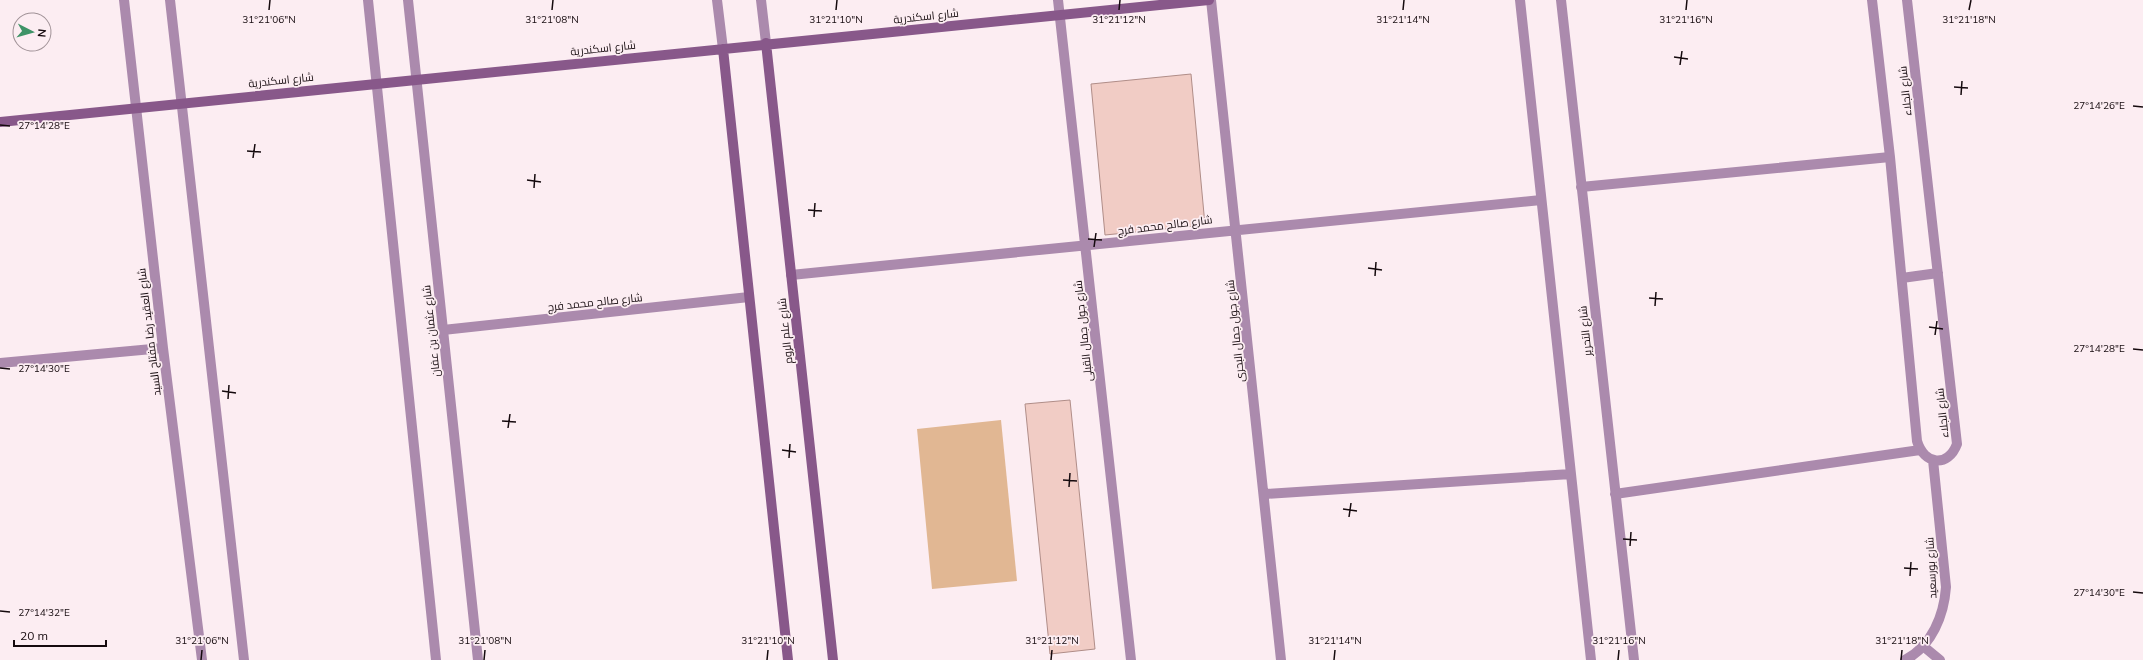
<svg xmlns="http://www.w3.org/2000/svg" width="2143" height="660" font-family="Mulish,Cairo,sans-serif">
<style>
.green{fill:#e1b793}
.building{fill:#f1ccc5;stroke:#b08d88}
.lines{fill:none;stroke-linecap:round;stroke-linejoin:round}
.lane{stroke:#ab8aad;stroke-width:10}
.street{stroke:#ab8aad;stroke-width:10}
.secondary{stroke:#88588a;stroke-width:10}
.ticks{fill:none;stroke:#150a0e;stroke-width:1.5}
.labels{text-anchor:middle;stroke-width:3.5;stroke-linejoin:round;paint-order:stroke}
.street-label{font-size:11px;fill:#150a0e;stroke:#fcedf2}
.ticks-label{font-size:10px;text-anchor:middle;fill:#150a0e;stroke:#fcedf2;stroke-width:3.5;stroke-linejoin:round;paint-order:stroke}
</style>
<rect width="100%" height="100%" fill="#fcedf2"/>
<path class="green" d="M1001 420 1017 581 932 589 917 429Z"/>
<path class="building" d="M1191 74 1205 225 1105 235 1091 84Z
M1070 400 1095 649 1050 654 1025 404Z"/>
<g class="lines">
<path class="lane" d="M1923 646 1940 660"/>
<path class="street" d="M124 0 163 348 202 660
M170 0 244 660
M368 0 436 660
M408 0 478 660
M717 0 723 49
M761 0 766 43
M1058 0 1131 660
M1211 0 1281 660
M1520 0 1591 660
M1561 0 1634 660
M1872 0 1890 157 1917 441C1924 465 1948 468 1957 444L1907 0
M1581 187 1890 157
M791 275C1041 251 1291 223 1541 200
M1902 278 1938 273
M443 330 749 297
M0 363 163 348
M1265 494 1571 474
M1615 494 1920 450
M1905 660C1932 646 1944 615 1946 587L1933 460"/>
<path class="secondary" d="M766 43 833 660
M723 49 788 660
M0 122 1209 0"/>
</g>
<path class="ticks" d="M269 10 270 0M552 10 553 0M836 10 837 0M1119 10 1120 0M1403 10 1404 0M1686 10 1687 0M1969 10 1971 0M1674 57 1688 59M1680 65 1682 51M1954 87 1968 88M1961 95 1962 81M2133 106 2143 107M0 125 10 126M247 151 261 152M253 158 255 144M527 180 541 182M534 188 535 174M808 210 822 211M814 217 815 203M1088 239 1102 240M1094 247 1096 233M1368 268 1382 270M1375 276 1376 262M1649 298 1663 299M1655 306 1656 292M1929 327 1943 329M1935 335 1937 321M2133 349 2143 350M0 368 10 369M222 391 236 393M228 399 229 385M502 421 516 422M508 428 510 414M782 450 796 452M789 458 790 444M1063 480 1077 481M1069 487 1070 473M1343 509 1357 511M1349 517 1351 503M1623 539 1637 540M1630 546 1631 532M1904 568 1918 569M1910 576 1911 562M2133 592 2143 593M0 611 10 612M201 660 202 650M484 660 485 650M767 660 768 650M1051 660 1052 650M1334 660 1335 650M1618 660 1619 650M1901 660 1902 650"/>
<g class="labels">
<g class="street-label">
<text transform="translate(926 16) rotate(-6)" y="4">شارع اسكندرية</text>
<text transform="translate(603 48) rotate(-6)" y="4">شارع اسكندرية</text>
<text transform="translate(281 80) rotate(-6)" y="4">شارع اسكندرية</text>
<text transform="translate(1905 91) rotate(-96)" y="4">شارع الجلاء</text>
<text transform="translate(1165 225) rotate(-7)" y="4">شارع صالح محمد فرج</text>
<text transform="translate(595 302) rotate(-6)" y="4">شارع صالح محمد فرج</text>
<text transform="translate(431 331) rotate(-96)" y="4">شارع عثمان بن عفان</text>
<text transform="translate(785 331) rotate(-96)" y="4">شارع علم الروم</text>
<text transform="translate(1083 331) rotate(-96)" y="4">شارع جول جمال القبلى</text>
<text transform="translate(1235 331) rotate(-96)" y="4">شارع جول جمال البحرى</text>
<text transform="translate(1585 331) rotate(-96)" y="4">شارع التحرير</text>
<text transform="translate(149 332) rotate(-97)" y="4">شارع العقيد رضا مفتاح السيد</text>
<text transform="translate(1942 413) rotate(-96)" y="4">شارع الجلاء</text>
<text transform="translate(1931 568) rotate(-93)" y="4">شارع بورسعيد</text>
</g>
</g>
<g class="ticks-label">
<text x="269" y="23">31°21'06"N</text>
<text x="552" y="23">31°21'08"N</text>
<text x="836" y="23">31°21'10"N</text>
<text x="1119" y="23">31°21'12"N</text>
<text x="1403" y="23">31°21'14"N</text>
<text x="1686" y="23">31°21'16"N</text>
<text x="1969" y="23">31°21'18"N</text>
<text x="2099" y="109">27°14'26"E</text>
<text x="44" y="129">27°14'28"E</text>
<text x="2099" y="352">27°14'28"E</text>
<text x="44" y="372">27°14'30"E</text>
<text x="2099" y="596">27°14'30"E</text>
<text x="44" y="616">27°14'32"E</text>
<text x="202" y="644">31°21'06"N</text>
<text x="485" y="644">31°21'08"N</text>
<text x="768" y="644">31°21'10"N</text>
<text x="1052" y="644">31°21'12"N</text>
<text x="1335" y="644">31°21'14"N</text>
<text x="1619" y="644">31°21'16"N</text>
<text x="1902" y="644">31°21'18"N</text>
</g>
<g transform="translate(32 32) rotate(96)"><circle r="19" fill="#fcedf2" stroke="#a09297"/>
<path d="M0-3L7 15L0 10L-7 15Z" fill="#3e9367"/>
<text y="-6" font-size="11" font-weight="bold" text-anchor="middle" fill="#150a0e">N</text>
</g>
<path d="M14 640v6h92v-6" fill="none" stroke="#150a0e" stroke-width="2"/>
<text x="20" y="640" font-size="12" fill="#150a0e" stroke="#fcedf2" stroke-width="3" paint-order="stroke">20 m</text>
</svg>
